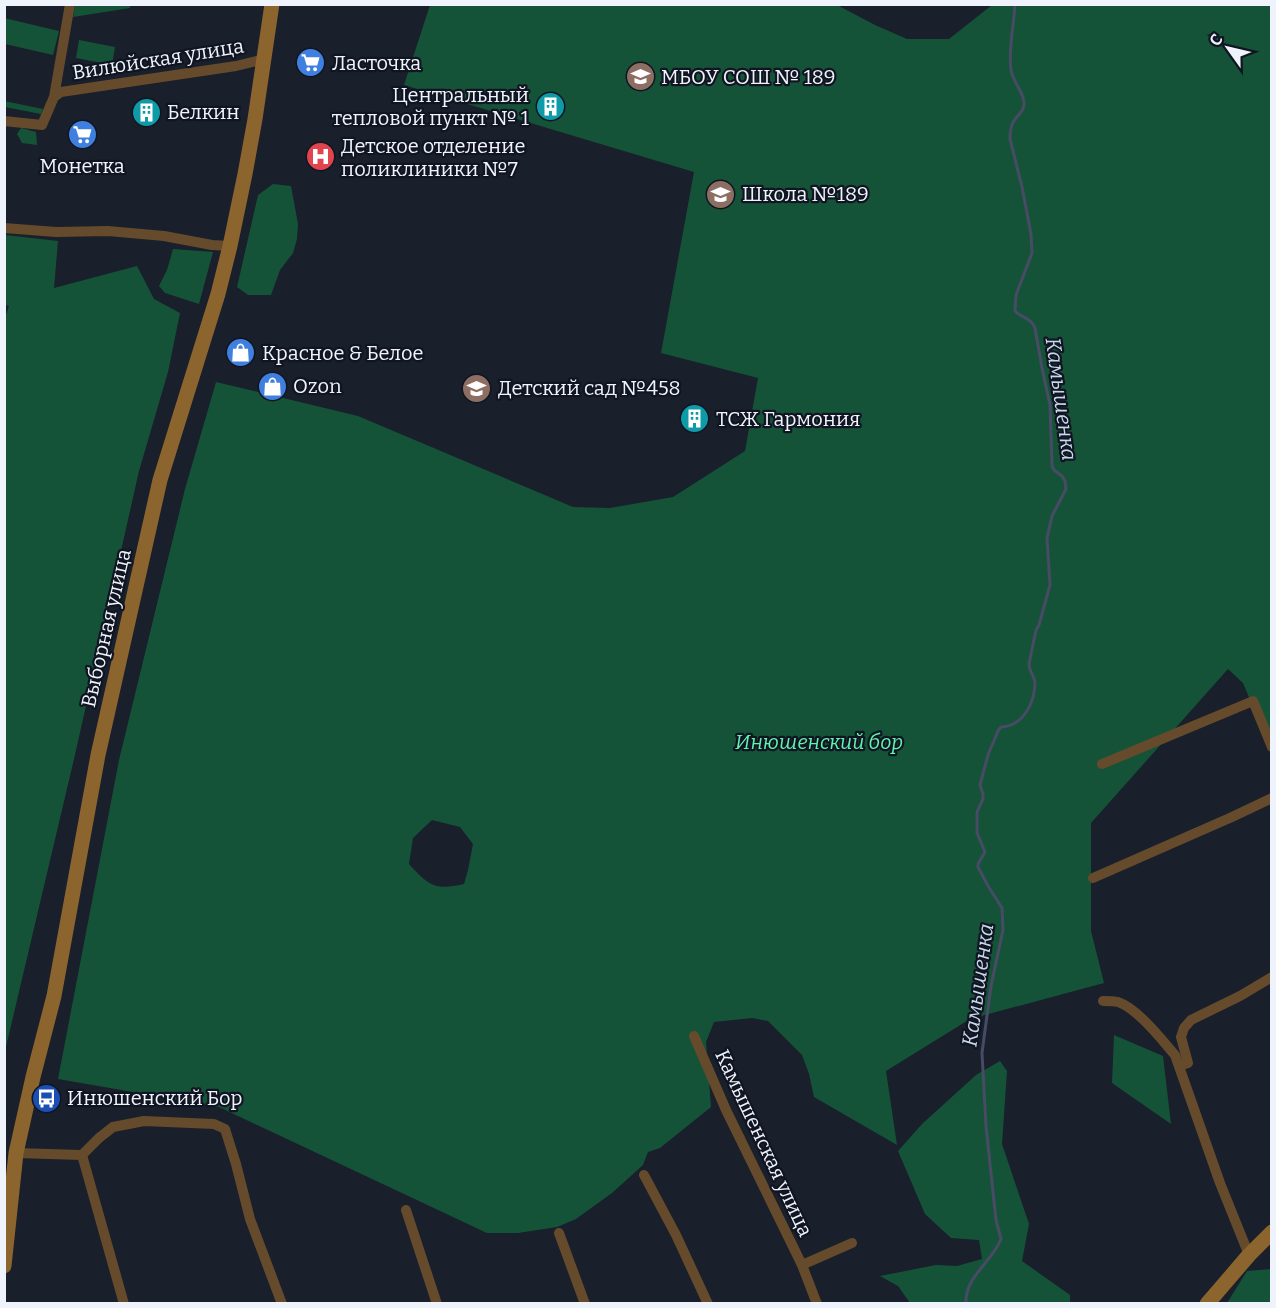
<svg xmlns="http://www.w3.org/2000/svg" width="1276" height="1308" font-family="Bitter,serif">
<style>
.green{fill:#155338;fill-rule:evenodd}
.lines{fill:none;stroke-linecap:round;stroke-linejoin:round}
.stream{stroke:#484b65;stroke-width:3}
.street{stroke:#654b2b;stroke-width:10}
.secondary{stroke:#8c642d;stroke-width:15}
.labels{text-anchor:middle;stroke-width:4.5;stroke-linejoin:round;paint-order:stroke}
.street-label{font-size:20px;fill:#eff3fc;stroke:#101521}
.poi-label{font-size:20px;fill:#eff3fc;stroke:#101521;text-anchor:start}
.park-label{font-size:20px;font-style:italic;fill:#60f3ae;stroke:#101521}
.water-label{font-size:21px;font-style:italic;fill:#c9d9ed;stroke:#101521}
</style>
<rect width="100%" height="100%" fill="#191f2b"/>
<path class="green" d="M75 5H130V8L73 17Z
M430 5H837L875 25 907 39H949L992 5H1271V749L1243 683 1228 669 1091 823V931L1104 983 970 1019 886 1071 897 1145 814 1097 809 1074 802 1055 768 1021 752 1018 714 1022 706 1042 711 1107 660 1148 648 1152 643 1165 612 1193 576 1219 557 1227 518 1233H487L219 1107 58 1079 119 760 185 489 216 382 358 416 573 507 610 508 673 497 745 451 758 378 661 353 694 172 404 85ZM432 820 460 827 473 844 468 870 464 884C435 891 428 885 409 864L413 838Z
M4 18 59 31 53 55 5 44Z
M79 40 115 47 112 65 76 58Z
M4 101 43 109 41 114 5 107Z
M21 128 36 132 37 145 22 143 17 134Z
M273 184 291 186 298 224 297 239 293 253 280 270 271 295H248L237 287 258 195Z
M5 235 58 241 54 288 137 266 154 299 180 313 168 372 139 471 74 759 5 1051 4 316 6 315 9 306 5 305Z
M173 249 213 252 199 304 165 293 159 286 167 270Z
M1114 1035 1163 1056 1171 1124 1112 1083Z
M1000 1061 1007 1071 1002 1144 1029 1224 1022 1261 1070 1295V1303H910L898 1286 880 1276 936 1265 957 1266 982 1259 979 1240 951 1238 925 1214 898 1151 922 1124 976 1075Z
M1271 1269V1303H1227L1247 1271Z"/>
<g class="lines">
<path class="stream" d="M966 1304C964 1277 993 1261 1001 1239L996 1220 986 1126 982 1053 991 986 1003 930 1002 908 988 886 978 867V864L985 852 977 833V812L983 799V794L980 785 988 755 998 731 1001 727C1023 726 1035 703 1035 682 1034 676 1029 671 1029 664L1036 630 1039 625 1050 585 1047 538 1052 516 1066 489 1065 481 1062 476 1054 470 1052 466 1050 405 1042 368 1035 328C1032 318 1021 318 1015 311L1016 295 1032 253 1031 234 1022 187 1010 139C1010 133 1010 126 1014 121 1017 115 1023 113 1024 105 1025 93 1013 83 1011 70 1008 49 1014 26 1015 4
M1037 1304H1046"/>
<path class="street" d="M54 97 70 4
M4 121 42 125 54 97 61 92 236 66 265 59
M4 228 56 232 108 231 164 236 212 245 230 246
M1102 764 1253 701 1272 747
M1093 878 1232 817 1272 798
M1103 1001C1108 1001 1114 1001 1118 1002 1137 1008 1162 1040 1175 1055L1220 1183 1249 1255
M694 1036 726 1110 802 1265 817 1304
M1179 1066 1188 1063 1181 1037 1184 1028 1191 1020 1240 996 1272 977
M16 1153 82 1155 124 1304
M82 1155 99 1138 113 1127 144 1121 214 1124 225 1129 236 1164 250 1219 282 1304
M644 1175 676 1235 708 1304
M406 1210 437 1304
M559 1233 585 1304
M802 1265 852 1243"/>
<path class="secondary" d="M4 1266 16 1153 33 1077 54 996 98 755 160 480 218 294 230 246 245 174 255 119 272 4
M1207 1304 1249 1255 1272 1232"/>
</g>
<defs>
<symbol id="supermarket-disc" viewBox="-11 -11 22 22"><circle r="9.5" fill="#3f7fe0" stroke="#101521"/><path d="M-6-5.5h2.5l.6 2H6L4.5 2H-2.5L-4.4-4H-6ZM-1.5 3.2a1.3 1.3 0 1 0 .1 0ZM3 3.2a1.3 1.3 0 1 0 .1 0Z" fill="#fff"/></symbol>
<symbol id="school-disc" viewBox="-11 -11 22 22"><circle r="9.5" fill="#8d6e63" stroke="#101521"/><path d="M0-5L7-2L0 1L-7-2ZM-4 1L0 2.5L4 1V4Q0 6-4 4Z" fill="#fff"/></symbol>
<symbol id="building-disc" viewBox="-11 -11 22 22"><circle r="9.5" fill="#0f9aa8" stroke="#101521"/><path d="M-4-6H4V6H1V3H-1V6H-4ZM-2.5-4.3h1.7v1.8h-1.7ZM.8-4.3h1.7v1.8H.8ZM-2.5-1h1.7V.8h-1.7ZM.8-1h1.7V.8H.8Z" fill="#fff"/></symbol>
<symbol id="hospital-disc" viewBox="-11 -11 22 22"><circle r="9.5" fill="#e0444e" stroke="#101521"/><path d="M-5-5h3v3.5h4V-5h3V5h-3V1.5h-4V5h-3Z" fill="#fff"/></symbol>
<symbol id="shop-disc" viewBox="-11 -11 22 22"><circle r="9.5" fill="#3f7fe0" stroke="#101521"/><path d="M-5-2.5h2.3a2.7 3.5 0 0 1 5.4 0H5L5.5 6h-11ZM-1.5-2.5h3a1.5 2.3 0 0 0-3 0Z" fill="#fff"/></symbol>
<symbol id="bus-disc" viewBox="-11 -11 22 22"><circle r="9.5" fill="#1a4fb4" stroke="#101521"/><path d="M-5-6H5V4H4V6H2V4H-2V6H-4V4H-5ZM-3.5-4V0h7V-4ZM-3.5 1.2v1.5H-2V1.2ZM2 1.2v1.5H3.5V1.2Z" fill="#fff"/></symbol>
</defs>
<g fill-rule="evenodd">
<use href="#supermarket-disc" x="294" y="46" width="33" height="33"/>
<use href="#school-disc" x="624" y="60" width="33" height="33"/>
<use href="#building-disc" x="534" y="90" width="33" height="33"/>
<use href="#building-disc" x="130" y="96" width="33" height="33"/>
<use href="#supermarket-disc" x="66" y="118" width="33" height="33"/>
<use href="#hospital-disc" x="304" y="140" width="33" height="33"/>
<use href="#school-disc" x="704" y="178" width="33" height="33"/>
<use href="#shop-disc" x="224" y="336" width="33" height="33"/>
<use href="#shop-disc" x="256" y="370" width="33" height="33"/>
<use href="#school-disc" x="460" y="372" width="33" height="33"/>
<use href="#building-disc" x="678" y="402" width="33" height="33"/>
<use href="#bus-disc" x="30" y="1082" width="33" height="33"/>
</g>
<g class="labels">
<g class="street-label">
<text transform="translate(158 59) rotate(-9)" y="7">Вилюйская улица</text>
<text transform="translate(106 628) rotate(-77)" y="7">Выборная улица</text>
<text transform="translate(764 1143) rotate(65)" y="7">Камышенская улица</text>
</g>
<g class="poi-label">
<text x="332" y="70">Ласточка</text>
<text x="661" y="84">МБОУ СОШ № 189</text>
<text x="529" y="102" text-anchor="end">Центральный<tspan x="529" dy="23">тепловой пункт № 1</tspan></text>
<text x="167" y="119">Белкин</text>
<text x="341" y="153">Детское отделение<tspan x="341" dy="23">поликлиники №7</tspan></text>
<text x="82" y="173" text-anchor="middle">Монетка</text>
<text x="742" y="201">Школа №189</text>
<text x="262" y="360">Красное &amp; Белое</text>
<text x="293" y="393">Ozon</text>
<text x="498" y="395">Детский сад №458</text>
<text x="716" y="426">ТСЖ Гармония</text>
<text x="67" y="1105">Инюшенский Бор</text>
</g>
<g class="park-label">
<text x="819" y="749">Инюшенский бор</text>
</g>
<g class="water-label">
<text transform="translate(1061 399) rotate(82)" y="7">Камышенка</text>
<text transform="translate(978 985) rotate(-82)" y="7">Камышенка</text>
</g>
</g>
<rect width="1276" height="1308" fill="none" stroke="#eff3fc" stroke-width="12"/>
<g transform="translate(1228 48) rotate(304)" stroke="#101521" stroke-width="4.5" paint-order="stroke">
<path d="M0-4.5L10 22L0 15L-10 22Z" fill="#eff3fc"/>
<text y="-9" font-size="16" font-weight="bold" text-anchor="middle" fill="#eff3fc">С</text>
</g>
</svg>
